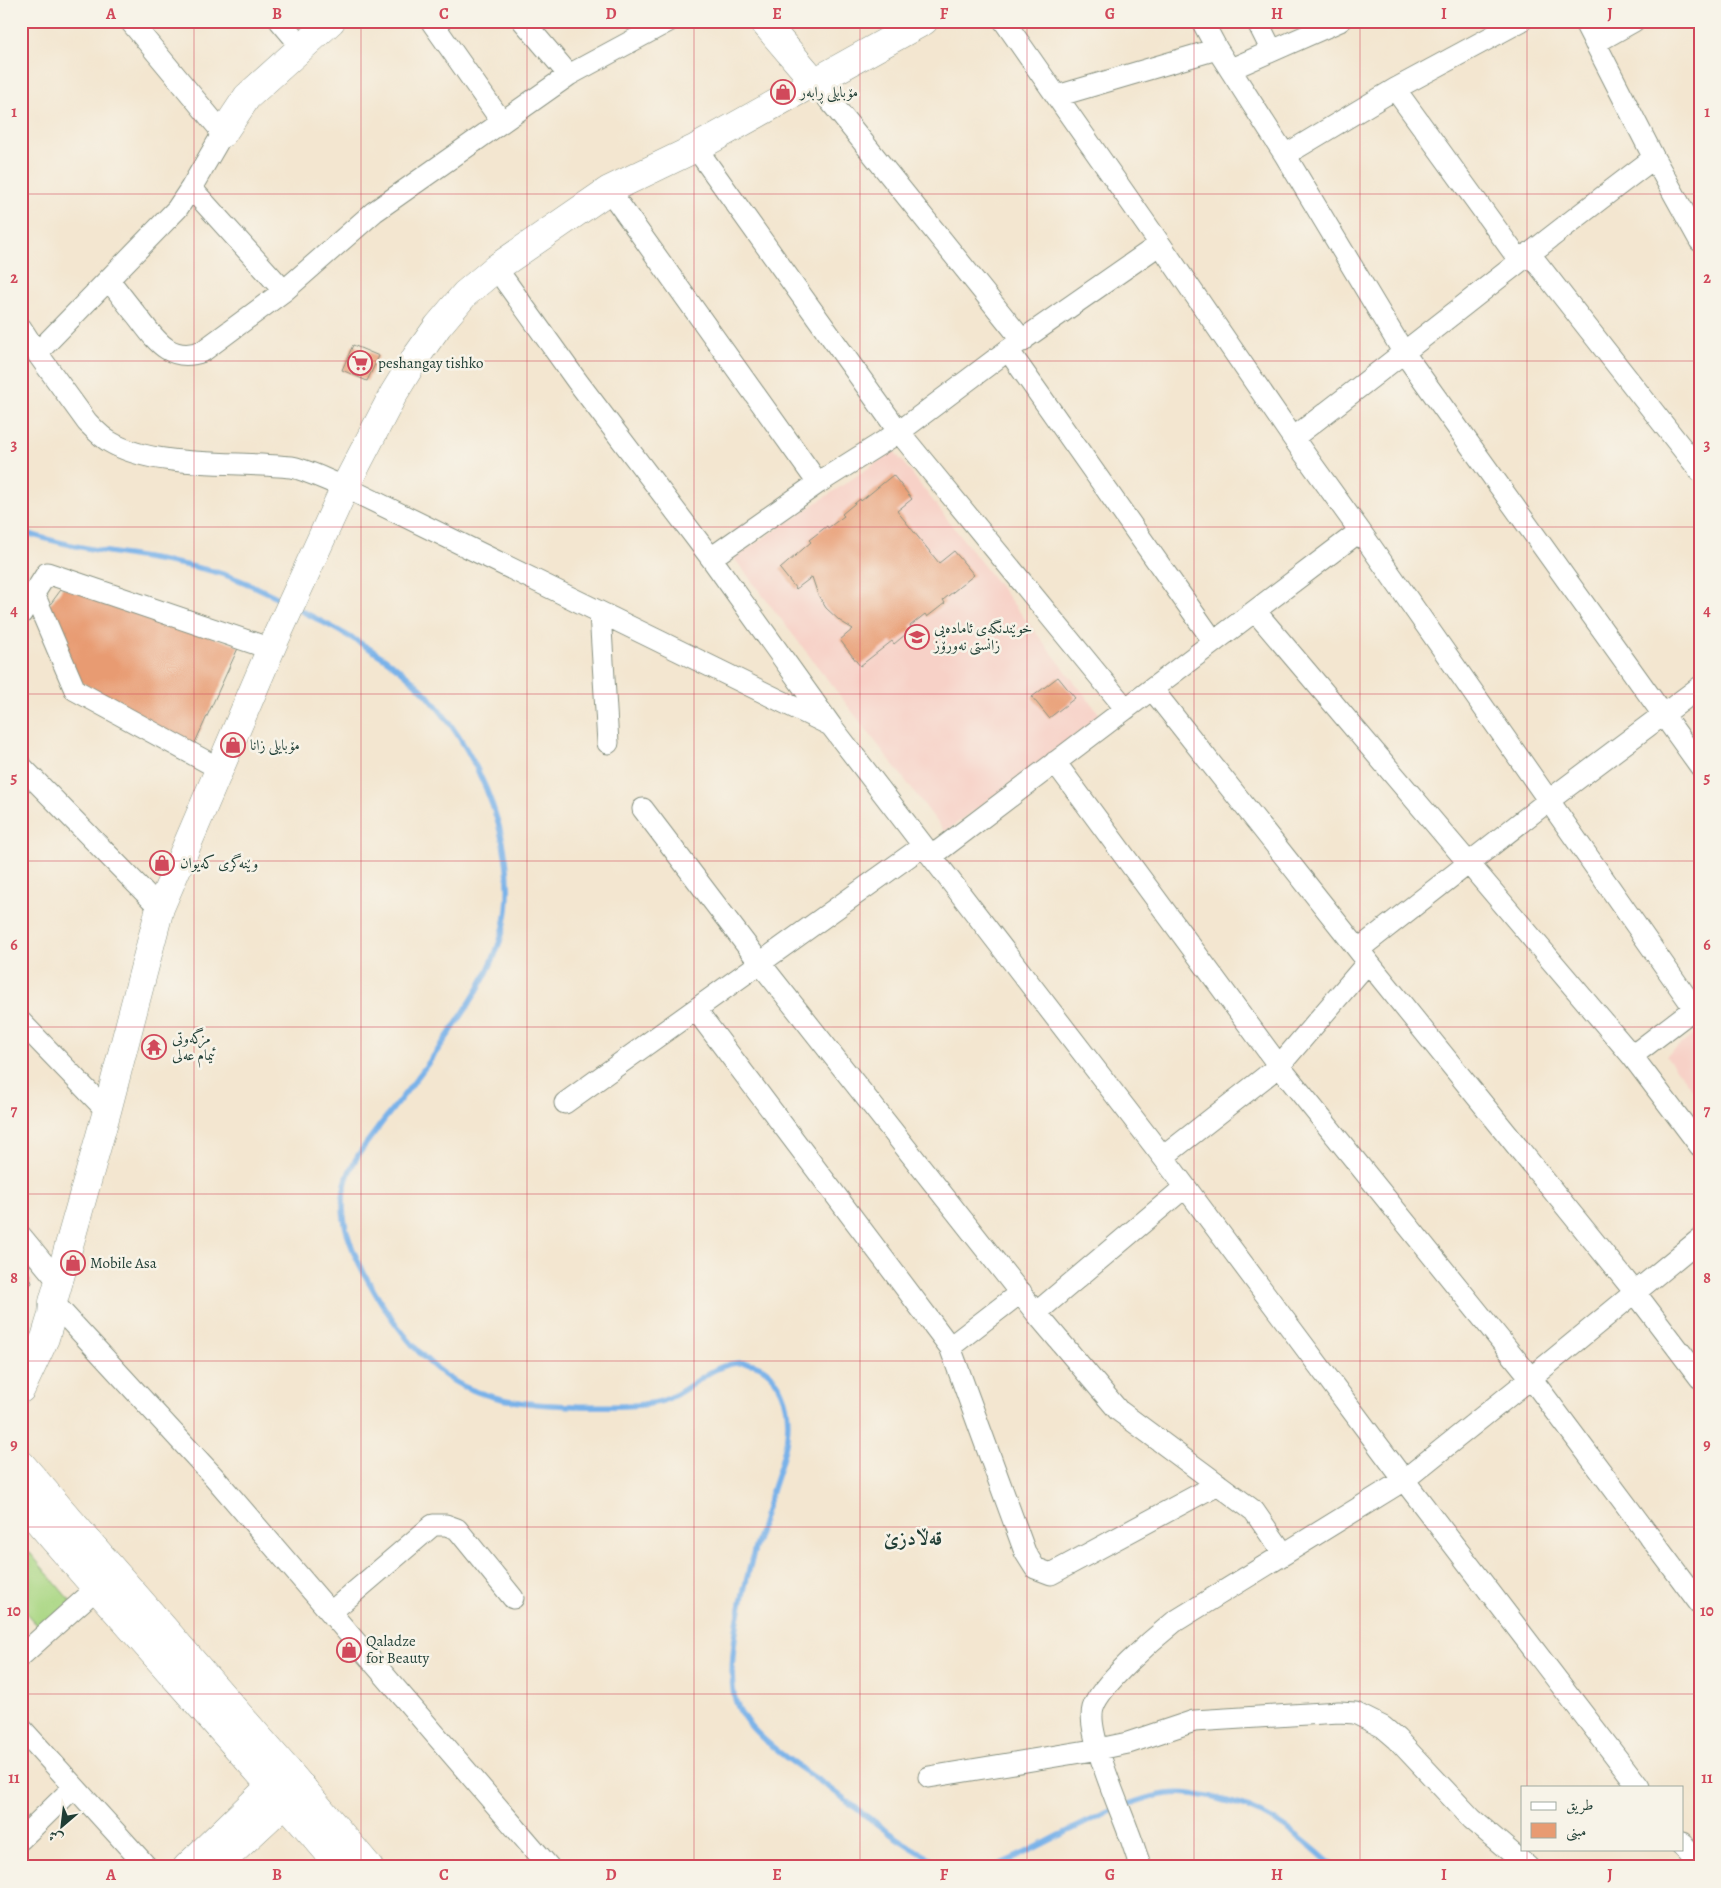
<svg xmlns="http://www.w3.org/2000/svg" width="1721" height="1888" font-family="Alegreya,Amiri,serif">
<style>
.built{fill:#f7d1c7}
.green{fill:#aad784;stroke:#648a5c}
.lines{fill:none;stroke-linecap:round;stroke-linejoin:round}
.stream{stroke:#79b2e9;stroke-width:5.5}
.building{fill:#e89b72}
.street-casing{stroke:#899282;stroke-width:23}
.secondary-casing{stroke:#899282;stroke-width:29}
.primary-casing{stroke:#899282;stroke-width:29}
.street{stroke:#fff;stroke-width:21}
.secondary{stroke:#fff;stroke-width:28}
.primary{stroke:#fff;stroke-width:28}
.grid{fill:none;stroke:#d1495b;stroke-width:1;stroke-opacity:0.55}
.labels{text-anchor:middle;stroke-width:5;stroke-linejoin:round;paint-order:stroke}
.poi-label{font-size:15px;fill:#1f3d34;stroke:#f7f3e8;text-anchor:start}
.district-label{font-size:20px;font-weight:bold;fill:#1f3d34;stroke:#f7f3e8}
.neatline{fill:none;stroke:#d1495b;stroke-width:2}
.grid-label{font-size:16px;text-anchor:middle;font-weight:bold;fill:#d1495b}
</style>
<rect width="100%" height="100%" fill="#f7f3e8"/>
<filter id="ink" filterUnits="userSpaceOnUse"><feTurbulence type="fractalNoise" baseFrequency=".02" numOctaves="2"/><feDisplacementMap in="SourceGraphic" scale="10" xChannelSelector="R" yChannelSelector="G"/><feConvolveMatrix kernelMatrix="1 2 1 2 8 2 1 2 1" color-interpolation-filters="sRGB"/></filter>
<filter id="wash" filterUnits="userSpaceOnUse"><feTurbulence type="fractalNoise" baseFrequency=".0096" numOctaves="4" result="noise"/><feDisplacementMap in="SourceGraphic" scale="20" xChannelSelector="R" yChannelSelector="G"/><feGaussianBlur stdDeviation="1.12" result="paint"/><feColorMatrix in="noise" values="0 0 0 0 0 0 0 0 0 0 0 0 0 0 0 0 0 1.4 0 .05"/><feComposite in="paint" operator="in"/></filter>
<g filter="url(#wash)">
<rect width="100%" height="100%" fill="#f3e6d0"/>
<path class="built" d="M894 451 1101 716 945 832 734 558Z
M1700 1030V1099L1666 1056Z"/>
<path class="green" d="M21 1542 71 1602 39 1628 21 1607Z"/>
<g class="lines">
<path class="stream" d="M21 531C83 553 149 555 212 571 238 578 262 589 286 602
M298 609C334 628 372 647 404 673 469 727 524 842 504 927 494 969 467 1009 442 1044 424 1070 404 1095 384 1120 369 1140 351 1160 345 1185 338 1217 350 1247 365 1275 386 1314 424 1369 465 1387 500 1403 539 1405 577 1406 604 1406 636 1408 662 1401 689 1393 706 1366 738 1363 759 1361 774 1373 782 1392 795 1422 784 1456 774 1485 759 1532 717 1663 738 1707 752 1738 802 1769 830 1788 867 1816 905 1849 949 1867
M993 1867C1023 1856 1050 1839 1079 1826 1106 1812 1138 1798 1168 1794 1184 1792 1199 1795 1214 1798 1265 1808 1296 1832 1334 1867"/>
</g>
<g id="blocks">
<path class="building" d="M353 345 379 356 367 381 342 370Z
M893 475 912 499 897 511 939 563 954 551 974 575 943 600 945 603 927 617 925 614 910 626 912 629 894 644 892 641 860 666 840 640 853 629 840 621 826 608 818 595 812 577 796 589 780 569 811 542 809 540 827 526 828 528 844 516 842 514 860 499 861 501Z
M63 587 239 646 193 747 75 679 49 606Z
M1058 677 1075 698 1049 718 1032 697Z
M21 1249 33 1262 27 1269 32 1283 21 1295Z"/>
</g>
</g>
<g filter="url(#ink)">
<use href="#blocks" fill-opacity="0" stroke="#899282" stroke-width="1"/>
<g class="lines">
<defs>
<path id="street" d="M280 21 302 47
M431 21 502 122
M523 21 569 75
M1004 21 1160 244 1293 438 1360 531 1694 1008
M1202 21 1217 49 1285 155 1404 353 1700 766
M1257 21 1272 51
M1584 21 1654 158 1700 241
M1595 43 1634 21
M1231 69 1340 21
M814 81 1023 341
M1395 89 1519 260
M1057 96 1217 49
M696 148 899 432 1126 709
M1285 155 1395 89 1521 21
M191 188 284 291
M609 190 818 483
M1529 253 1700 471
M496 268 577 381 711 558 832 727 1163 1157 1404 1480 1639 1787
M109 280C119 293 128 305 138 317 155 339 170 364 203 351L284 291 374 212 569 75 669 21
M21 328 37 353 87 422C94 429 101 437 110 442 155 469 238 461 291 467 305 469 330 482 345 487L830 725
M1008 350 1214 642
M37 353 177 209 191 188 223 133 130 21
M1293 438C1414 346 1532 250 1654 158
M711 558 818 483 899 432 1008 350 1160 244
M34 594 75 690 220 769
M1255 611 1632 1056 1700 1146
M600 613 608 743
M21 614 47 573 271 649
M1152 689 1368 962 1634 1291 1700 1378
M1055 762 1279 1066 1531 1378 1700 1604
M21 766 160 908
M643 809 760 963 1036 1313 1118 1410 1254 1511 1283 1553
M932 856 1360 531
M1359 949 1548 801 1700 687
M696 1010 950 1347 1025 1552 1035 1568 1051 1574 1218 1484
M21 1022 107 1111
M1632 1056 1700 1004
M565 1103 923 846
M1163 1157 1279 1066 1368 962
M21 1236 59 1282
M53 1302 215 1478 549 1867
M1036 1313 1185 1187
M950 1347 1021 1292
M331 1612 433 1525H446L457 1529 513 1598
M21 1656 96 1589
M21 1728 147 1867
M929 1777 1099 1749 1128 1743 1194 1721 1339 1712 1355 1713 1383 1727 1397 1739 1472 1819 1528 1867
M21 1839 74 1787
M1682 1843 1700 1865
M1141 1867C1136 1855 1133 1843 1128 1831 1119 1806 1086 1732 1093 1708 1100 1685 1154 1638 1174 1622L1404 1480 1531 1378 1700 1239"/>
<path id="secondary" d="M763 21 814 81
M223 133 247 97 331 21
M21 1389 45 1338 52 1315 53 1302 107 1111 160 908 273 644 345 487 394 393 416 357 438 326 465 294 496 268 609 190 696 148 924 21
M187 1867 287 1770
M216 1867 302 1787"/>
<path id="primary" d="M21 1464 287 1770 369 1867
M21 1501C126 1625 236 1743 341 1867"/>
</defs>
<use href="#street" class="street-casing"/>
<use href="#secondary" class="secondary-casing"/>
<use href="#primary" class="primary-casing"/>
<use href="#street" class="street"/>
<use href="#secondary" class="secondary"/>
<use href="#primary" class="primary"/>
</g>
</g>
<path class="grid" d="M194 21V1867M361 21V1867M527 21V1867M694 21V1867M860 21V1867M1027 21V1867M1194 21V1867M1360 21V1867M1527 21V1787M21 194H1700M21 361H1700M21 527H1700M21 694H1700M21 861H1700M21 1027H1700M21 1194H1700M21 1361H1700M21 1527H1700M21 1694H1700M1527 1849V1867"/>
<defs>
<symbol id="shop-ring" viewBox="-11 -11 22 22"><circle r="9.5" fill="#f7f3e8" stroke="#d1495b" stroke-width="1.5"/><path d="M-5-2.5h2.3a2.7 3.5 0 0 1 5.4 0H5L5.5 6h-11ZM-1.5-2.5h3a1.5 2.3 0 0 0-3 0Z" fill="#d1495b"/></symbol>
<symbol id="supermarket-ring" viewBox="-11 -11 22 22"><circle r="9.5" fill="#f7f3e8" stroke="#d1495b" stroke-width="1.5"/><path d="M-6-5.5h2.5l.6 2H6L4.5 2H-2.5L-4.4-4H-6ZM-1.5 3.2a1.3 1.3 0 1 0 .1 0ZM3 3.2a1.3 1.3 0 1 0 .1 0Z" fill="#d1495b"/></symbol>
<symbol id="school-ring" viewBox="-11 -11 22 22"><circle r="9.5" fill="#f7f3e8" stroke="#d1495b" stroke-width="1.5"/><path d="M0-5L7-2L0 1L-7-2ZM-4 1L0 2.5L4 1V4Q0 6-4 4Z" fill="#d1495b"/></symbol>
<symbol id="temple-ring" viewBox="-11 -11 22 22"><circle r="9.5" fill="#f7f3e8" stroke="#d1495b" stroke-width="1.5"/><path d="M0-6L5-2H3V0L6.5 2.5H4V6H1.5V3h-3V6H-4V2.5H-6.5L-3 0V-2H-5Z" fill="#d1495b"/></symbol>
</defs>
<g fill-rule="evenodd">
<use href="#shop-ring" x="769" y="78" width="28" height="28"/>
<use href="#supermarket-ring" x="346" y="349" width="28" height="28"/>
<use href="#school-ring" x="903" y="623" width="28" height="28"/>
<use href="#shop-ring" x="219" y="731" width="28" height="28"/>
<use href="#shop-ring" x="148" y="849" width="28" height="28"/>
<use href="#temple-ring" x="140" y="1033" width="28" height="28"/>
<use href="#shop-ring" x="59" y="1249" width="28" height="28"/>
<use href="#shop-ring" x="335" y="1636" width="28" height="28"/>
</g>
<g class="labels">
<g class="poi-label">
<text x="800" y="97">مۆبایلی ڕابەر</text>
<text x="378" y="368">peshangay tishko</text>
<text x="934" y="633">خوێندنگەی ئامادەیی<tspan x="934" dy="17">زانستی نەورۆز</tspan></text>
<text x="250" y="750">مۆبایلی زانا</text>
<text x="180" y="868">وێنەگری کەیوان</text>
<text x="172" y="1043">مزگەوتی<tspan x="172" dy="17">ئیمام عەلی</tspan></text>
<text x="90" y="1268">Mobile Asa</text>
<text x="366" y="1646">Qaladze<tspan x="366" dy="17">for Beauty</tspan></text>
</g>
<g class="district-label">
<text x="913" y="1545">قەڵادزێ</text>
</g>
</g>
<rect width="1721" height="1888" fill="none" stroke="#f7f3e8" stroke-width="55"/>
<rect x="1521" y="1786" width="162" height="65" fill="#f7f3e8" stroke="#a1aaa0"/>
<rect x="1531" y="1802" width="25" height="8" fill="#ffffff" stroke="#a1aaa0"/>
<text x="1566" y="1810" font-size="15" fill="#1f3d34">طريق</text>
<rect x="1531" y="1823" width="25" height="15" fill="#e89b72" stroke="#a1aaa0"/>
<text x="1566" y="1836" font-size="15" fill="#1f3d34">مبنى</text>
<g transform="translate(62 1826) rotate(208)" stroke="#f7f3e8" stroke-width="4" paint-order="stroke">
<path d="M0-4L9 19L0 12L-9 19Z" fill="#1f3d34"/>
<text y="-8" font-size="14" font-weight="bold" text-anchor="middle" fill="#1f3d34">ش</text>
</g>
<rect x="28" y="28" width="1666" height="1832" class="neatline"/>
<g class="grid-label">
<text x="111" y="19">A</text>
<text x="277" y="19">B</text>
<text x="444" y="19">C</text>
<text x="611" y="19">D</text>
<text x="777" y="19">E</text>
<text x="944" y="19">F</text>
<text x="1110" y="19">G</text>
<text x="1277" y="19">H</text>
<text x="1444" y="19">I</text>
<text x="1610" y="19">J</text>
<text x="14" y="117">1</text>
<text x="1707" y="117">1</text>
<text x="14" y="283">2</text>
<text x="1707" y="283">2</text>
<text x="14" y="450">3</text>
<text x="1707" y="450">3</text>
<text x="14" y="616">4</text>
<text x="1707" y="616">4</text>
<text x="14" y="783">5</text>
<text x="1707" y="783">5</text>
<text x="14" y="950">6</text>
<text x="1707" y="950">6</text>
<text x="14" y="1116">7</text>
<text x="1707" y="1116">7</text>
<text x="14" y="1283">8</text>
<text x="1707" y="1283">8</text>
<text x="14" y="1450">9</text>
<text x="1707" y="1450">9</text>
<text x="14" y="1616">10</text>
<text x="1707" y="1616">10</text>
<text x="14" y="1783">11</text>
<text x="1707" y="1783">11</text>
<text x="111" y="1880">A</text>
<text x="277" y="1880">B</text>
<text x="444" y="1880">C</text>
<text x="611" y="1880">D</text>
<text x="777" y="1880">E</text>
<text x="944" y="1880">F</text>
<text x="1110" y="1880">G</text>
<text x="1277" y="1880">H</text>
<text x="1444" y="1880">I</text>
<text x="1610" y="1880">J</text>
</g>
</svg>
